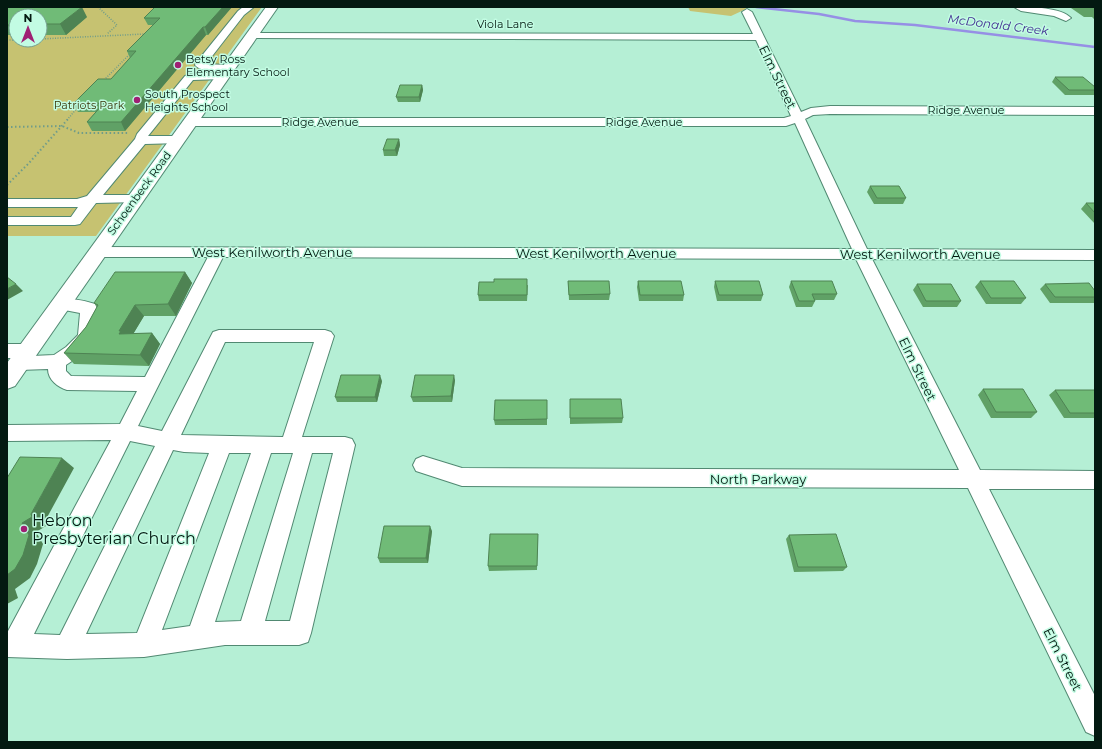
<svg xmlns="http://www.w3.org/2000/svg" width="1102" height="749" font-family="Montserrat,sans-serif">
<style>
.green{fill:#c6c271;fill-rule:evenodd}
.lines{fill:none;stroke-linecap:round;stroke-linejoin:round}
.stream{stroke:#968fe5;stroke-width:2.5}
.minor-casing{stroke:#518972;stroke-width:2}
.major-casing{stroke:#518972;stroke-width:2}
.path-far1{stroke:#709c89;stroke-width:1.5;stroke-dasharray:1 1.5;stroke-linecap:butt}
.path{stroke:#709c89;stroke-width:2;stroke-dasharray:1.5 2.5;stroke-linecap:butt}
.minor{fill:#fff;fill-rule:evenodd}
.major{fill:#fff;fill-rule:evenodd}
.wall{fill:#60a166}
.shaded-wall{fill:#4e8353}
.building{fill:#70bb77;stroke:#4e8353}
.poi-dot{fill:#9f2073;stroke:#c2fce3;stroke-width:1.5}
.labels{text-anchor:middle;stroke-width:3;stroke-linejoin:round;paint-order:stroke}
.far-street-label{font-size:11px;fill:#031911;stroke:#c2fce3}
.far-poi-label{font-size:11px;fill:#031911;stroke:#c2fce3;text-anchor:start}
.far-park-label{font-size:11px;fill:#39370b;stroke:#c2fce3}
.far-water-label{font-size:12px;font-style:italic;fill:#422e91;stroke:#c2fce3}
.street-label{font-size:13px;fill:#031911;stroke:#c2fce3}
.near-poi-label{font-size:16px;fill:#031911;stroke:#c2fce3;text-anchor:start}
</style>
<rect width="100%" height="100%" fill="#b5efd5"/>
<path class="green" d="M7 7H262L96 236H7ZM16 16H40V40H16Z
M688 7H745L746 9 731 16 690 11Z"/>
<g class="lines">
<path class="stream" d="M756 7 819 14 855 21 915 25 1095 47"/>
<defs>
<path id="minor" d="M243 7H254L244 15 206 64 226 65 227 67 226 69C217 72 201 72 195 65L196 63 238 11Z
M1014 7C1029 7 1061 7 1071 18L1066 21 1054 16 1021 11Z
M747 9 752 12 801 112 811 108 830 106 1095 107V115L830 114 813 115 805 119 867 249 1095 250V260L872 259 980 470 1095 471V489H989L1095 696V736L1086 732 968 488 462 486 416 471 413 465 416 459 423 456 462 468 959 470 856 259 223 257 138 426 162 431 213 332 219 330H325L331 332 334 336 302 437H345L352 439 355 445 311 633 308 642 299 645H225L144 657 67 659 7 657V633L111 440 7 441V425L120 424 137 391 67 390C58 387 48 380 48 369L19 370 13 368 10 363 15 358H7V344H27L33 346 36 351 32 356 54 355 66 347 78 335 80 313 54 308 52 304 54 300C66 297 83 300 95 304L97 308 95 337 78 357 66 365V371L71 376 145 377 208 257H97L92 255 89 252 92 249 97 247 852 249 795 123 786 126H191L187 125 185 122 187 119 191 118H784L791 116 756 40 252 38 247 35 248 33 753 34 742 12ZM225 342H314L283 437 181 435ZM130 441 155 446 60 635 34 634ZM173 450 184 452 209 453 137 633 86 634ZM229 453H251L190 626 162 630ZM271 453H293L241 621 215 622ZM312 453H333L290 621H265Z
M194 73H223L228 76 223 79 193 80 148 136H177L181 137 183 140 181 143 145 144 103 195H135L140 196 142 199 140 202 96 203 80 224 75 225H7V217H71L78 207H7V199H77L87 196 135 139 137 134 185 76Z"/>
<path id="major" d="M266 7H278L15 386 7 389V363Z"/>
</defs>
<use href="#minor" class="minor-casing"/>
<use href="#major" class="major-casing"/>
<path class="path-far1" d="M98 7 117 25 107 34
M40 39 145 34
M7 40H33
M104 80 130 54
M67 120 78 107"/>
<path class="path" d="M7 127 62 126 79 133H129
M7 185 29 163 68 119"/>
<use href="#minor" class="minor"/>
<use href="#major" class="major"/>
</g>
<path class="wall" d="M7 7 87 17 66 35H40V16H16V35H7Z
M155 7H232L208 35H206L125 131H92L87 122 96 112H78L73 104 111 79 130 58 127 51 153 25H148L144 18Z
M1051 7H1095V20L1092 17H1084L1071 8Z
M1055 77 1095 87V93L1094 95H1065L1052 82Z
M422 85 423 90 420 102H398L396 97Z
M399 139 400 145 397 156H384L383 150Z
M870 186 906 198 903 204H874L867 192Z
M1086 203H1095V224L1081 209Z
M185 272 192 283 176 316H144L133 334 152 333 160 344 149 366 74 364 64 353 86 327 97 307 94 303Z
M568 281 610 294 609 300H569Z
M638 281 684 295 683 301H639L637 287Z
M715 281 763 295 761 301H717L714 287Z
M791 281 837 294 834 300H814L815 301 812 307H796L789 287Z
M980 281 1026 298 1021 304H986L975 287Z
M917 284 961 301 957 307H923L913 290Z
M1045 284 1095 291V302L1094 303H1050L1040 289Z
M528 285 527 301H479L478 295Z
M455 380 452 402H413L411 397Z
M382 381 377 402H337L335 397Z
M983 389 1037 412 1031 418H991L978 395Z
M1055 390H1095V418H1064L1049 395Z
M570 399 623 418 622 423 570 424Z
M547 400V425H495L494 420Z
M432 531 428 563H380L378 558Z
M538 534 537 570 489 571 488 566Z
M789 535 847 567 843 571 794 572 786 539Z"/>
<path class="shaded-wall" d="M82 7 87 17 66 35 60 24Z
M223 7H232L208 35 205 27Z
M203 27 206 35 125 131 121 122Z
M422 85 423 90 420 102 419 97Z
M399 139 400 145 397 156 395 150Z
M185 272 192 283 176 316 168 304Z
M16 284 23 291 7 300V289Z
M135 305 144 316 129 341 119 334V331Z
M152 333 160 344 149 366 140 355Z
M380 375 382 381 377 402 375 397Z
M454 375 455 380 452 402 451 396Z
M62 458 74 468 44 523 46 526 36 532 43 544 37 564 30 578 15 589 18 598 7 604V575L22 523 31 514Z
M430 526 432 531 428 563 426 558Z"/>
<path class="building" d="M7 7H82L60 24H40V16H16V25H7Z
M155 7H223L205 27H203L121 122H87L104 103 73 104 98 79H111L136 51H127L160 18H144Z
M1055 77H1083L1095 87V90H1069Z
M400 85H422L419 97H396Z
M387 139H399L395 150H383Z
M870 186H899L906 198H877Z
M1086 203H1095V213Z
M115 272H185L168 304 135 305 119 331H121L119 334 152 333 140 355 64 353 86 327 98 305 94 303Z
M7 277 16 284 7 289Z
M494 279H527V295H478L479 282H494Z
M568 281H609L610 294 569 295Z
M638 281H681L684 295H640Z
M715 281H759L763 295H719Z
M791 281H832L837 294H812L815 301H799Z
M980 281H1014L1026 298H991Z
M1089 283 1095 291V297H1055L1045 284Z
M917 284H951L961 301H926Z
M341 375H380L375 397H335Z
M415 375H454L451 396 411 397Z
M983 389H1023L1037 412H996Z
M1055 390H1095V413H1070Z
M570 399H621L623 418H570Z
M495 400H547V419L494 420Z
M20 457 62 458 31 514 32 517 22 523 29 535 23 555 15 569 7 575V478Z
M384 526H430L426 558H378Z
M490 534H538L537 566H488Z
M836 534 847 567H798L789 535Z"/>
<g class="poi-dot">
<circle cx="178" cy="65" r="4"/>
<circle cx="137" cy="100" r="4"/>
<circle cx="24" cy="529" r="4"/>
</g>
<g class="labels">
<g class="far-street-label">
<text x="505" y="28">Viola Lane</text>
<text x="966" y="114">Ridge Avenue</text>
<text x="320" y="126">Ridge Avenue</text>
<text x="644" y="126">Ridge Avenue</text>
<text transform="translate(139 193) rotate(-54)" y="4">Schoenbeck Road</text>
</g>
<g class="far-poi-label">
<text x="186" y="63">Betsy Ross<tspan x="186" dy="13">Elementary School</tspan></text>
<text x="145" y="98">South Prospect<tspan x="145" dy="13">Heights School</tspan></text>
</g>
<g class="far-park-label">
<text x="89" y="109">Patriots Park</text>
</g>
<g class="far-water-label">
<text transform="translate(998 25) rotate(7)" y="4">McDonald Creek</text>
</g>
<g class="street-label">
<text transform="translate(778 77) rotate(64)" y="5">Elm Street</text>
<text x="272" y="257">West Kenilworth Avenue</text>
<text x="596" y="258">West Kenilworth Avenue</text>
<text x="920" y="259">West Kenilworth Avenue</text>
<text transform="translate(918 369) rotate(64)" y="5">Elm Street</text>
<text x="758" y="484">North Parkway</text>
<text transform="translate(1063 659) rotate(63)" y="5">Elm Street</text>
</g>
<g class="near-poi-label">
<text x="32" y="526">Hebron<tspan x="32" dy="18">Presbyterian Church</tspan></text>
</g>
</g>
<rect width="1102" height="749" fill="none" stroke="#031911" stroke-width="16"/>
<g transform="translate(28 28)"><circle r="19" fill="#c2fce3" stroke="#76a18f"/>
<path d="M0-3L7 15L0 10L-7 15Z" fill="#9f2073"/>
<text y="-6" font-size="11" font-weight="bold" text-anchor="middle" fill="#031911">N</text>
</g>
</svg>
